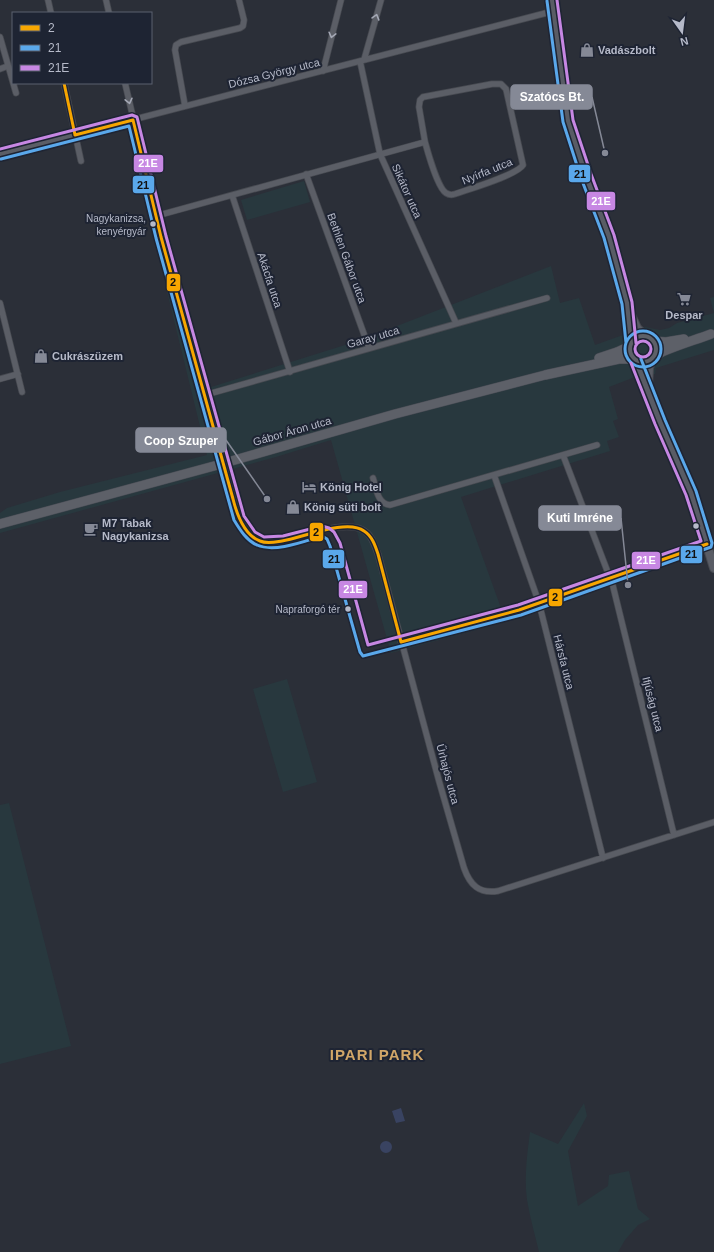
<svg xmlns="http://www.w3.org/2000/svg" width="714" height="1252" font-family="Arial,sans-serif">
<style>
.green{fill:#28383e}
.water{fill:#394361}
.lines{fill:none;stroke-linecap:round;stroke-linejoin:round}
.street-casing{stroke:#474a51;stroke-width:7}
.secondary-casing{stroke:#474a51;stroke-width:10}
.primary-casing{stroke:#494c55;stroke-width:10}
.street{stroke:#5b5e66;stroke-width:5.5}
.secondary{stroke:#595c65;stroke-width:8}
.primary{stroke:#5d6068;stroke-width:9}
.bus-1-casing{stroke:#1e2433;stroke-width:6}
.bus-2-casing{stroke:#1e2433;stroke-width:6}
.bus-3-casing{stroke:#1e2433;stroke-width:6}
.bus-1{stroke:#f7a600;stroke-width:3}
.bus-2{stroke:#5aa8eb;stroke-width:3}
.bus-3{stroke:#c787e3;stroke-width:3}
.oneway{stroke:#a4a8b5}
.bus-dot{fill:#b6bac9;stroke:#1e2433;stroke-width:1.5}
.labels{text-anchor:middle;stroke-width:4;stroke-linejoin:round;paint-order:stroke}
.bus-label{font-size:10px;fill:#b6bac9;stroke:#1e2433;text-anchor:end}
.poi-label{font-size:11px;font-weight:bold;fill:#b6bac9;stroke:#1e2433;text-anchor:start}
.street-label{font-size:11px;fill:#b6bac9;stroke:#1e2433}
.district-label{font-size:15px;font-weight:bold;letter-spacing:1px;fill:#d1a668;stroke:#1e2433}
.leader{fill:none;stroke:#858996;stroke-width:1.5}
.callout-dot{fill:#858996;stroke:#1e2433;stroke-width:1.5}
.callout{fill:#858996;stroke:#858996;stroke-width:1.5}
.callout-label{font-size:12px;text-anchor:middle;font-weight:bold;fill:#fff}
.line-badge{stroke:#1e2433;stroke-width:1.5}
.badge-label{font-size:11px;text-anchor:middle;font-weight:bold;fill:#fff}
.pale-badge-label{font-size:11px;text-anchor:middle;font-weight:bold;fill:#111}
</style>
<rect width="100%" height="100%" fill="#2b2f38"/>
<path class="green" d="M304 181 310 202 247 220 241 200Z
M156 193 211 387 361 340 551 266 560 303 579 298 595 345 645 327 660 330 669 328 677 323 714 313 710 298 714 297V350L656 368 655 374 635 377 609 387 618 419 613 421 619 437 607 441 610 451 461 497 506 622 391 653 331 440 276 457 0 533V513L7 508 60 492 207 455 159 259 163 258 160 247H157L144 196Z
M287 679 317 782 283 792 253 689Z
M9 803 71 1046 0 1064V805Z
M584 1103 587 1116 568 1151 578 1206 608 1186 609 1175 629 1171 638 1209 650 1219 638 1225 625 1240 618 1252H539C535 1235 530 1218 527 1200 524 1177 527 1155 530 1132L558 1144Z"/>
<path class="water" d="M401 1108 405 1121 396 1123 392 1111Z
M380 1147a6 6 0 1 1 12 0a6 6 0 1 1-12 0Z"/>
<g class="lines">
<defs>
<path id="street" d="M48 0 51 13
M106 0 109 13
M0 37 16 93
M364 60 381 0
M360 61 380 154 456 323
M0 69 8 66
M323 71 341 0
M64 83 81 161
M125 83 161 237 239 518C244 527 251 539 262 542 271 544 281 541 290 539 308 534 352 518 367 533 373 538 375 547 378 554L439 781 464 868C470 885 479 894 498 891L714 822
M185 106 175 50 176 45 181 42 240 28 243 26 244 20 239 0
M0 154 554 11
M306 174 369 348
M232 195 290 372
M156 216 425 142C428 153 438 188 446 193 449 195 452 195 455 194 469 189 517 175 523 165L506 89 501 84H492L423 97 420 100 419 107 425 142
M0 303 22 392
M0 379 18 374
M205 395 547 298
M563 455 610 578
M494 475 539 603 603 858
M373 478C376 487 377 504 390 505L597 445
M611 578 674 835
M401 642 519 610 707 544"/>
<path id="secondary" d="M552 0 564 95 568 121 586 176 609 236 627 303 631 336V343
M631 315 637 328 645 336
M636 361 660 422 691 493 714 568
M648 386 649 367 653 359"/>
<path id="primary" d="M653 341 666 342 684 339
M655 355C662 335 632 329 629 347 629 351 630 356 633 359 636 362 640 363 644 363 651 362 656 355 662 352 678 345 695 340 711 334
M599 358 617 352 630 346
M0 524 214 466 395 414 545 375 619 359H633"/>
</defs>
<use href="#street" class="street-casing"/>
<use href="#secondary" class="secondary-casing"/>
<use href="#primary" class="primary-casing"/>
<use href="#street" class="street"/>
<use href="#secondary" class="secondary"/>
<use href="#primary" class="primary"/>
<defs>
<path id="bus-1" d="M64 83 75 135
M133 120 161 237 233 499C237 515 244 535 260 541 267 544 275 542 282 541 302 538 347 518 364 531 372 536 375 545 378 554L401 642
M75 135 133 120
M401 642 519 610 707 544"/>
<path id="bus-2" d="M547 1 563 122 581 178 604 238 622 304 626 343
M1 159 129 126 156 238 234 520C240 530 247 541 257 545 275 553 305 541 322 536L327 539 330 546 360 652 363 656 521 615 711 547 712 543 696 491 665 420 641 359
M625 349a18 18 0 1 1 36 0a18 18 0 1 1-36 0Z"/>
<path id="bus-3" d="M557 0 573 120 591 174 614 235 632 302 636 343
M0 149 132 115 137 117 166 236 244 516 255 532 264 537 283 536 322 526 329 528 334 532 340 543 368 645 518 605 701 541 686 495 655 424 631 363
M635 349a8 8 0 1 1 16 0a8 8 0 1 1-16 0Z"/>
</defs>
<use href="#bus-1" class="bus-1-casing"/>
<use href="#bus-2" class="bus-2-casing"/>
<use href="#bus-3" class="bus-3-casing"/>
<use href="#bus-1" class="bus-1"/>
<use href="#bus-2" class="bus-2"/>
<use href="#bus-3" class="bus-3"/>
</g>
<defs><path id="oneway-chevron" d="M-2-3.5L2.5 0L-2 3.5" fill="none" stroke-width="1.6" stroke-linecap="round" stroke-linejoin="round"/></defs>
<g class="oneway">
<use href="#oneway-chevron" transform="translate(376 17) rotate(-74)"/>
<use href="#oneway-chevron" transform="translate(332 35) rotate(104)"/>
<use href="#oneway-chevron" transform="translate(129 101) rotate(77)"/>
</g>
<defs>
<symbol id="shop-bare" viewBox="-9 -9 18 18"><path d="M-5-2.5h2.3a2.7 3.5 0 0 1 5.4 0H5L5.5 6h-11ZM-1.5-2.5h3a1.5 2.3 0 0 0-3 0Z" fill="#858996" stroke="#1e2433" stroke-width="2.5" paint-order="stroke"/></symbol>
<symbol id="supermarket-bare" viewBox="-9 -9 18 18"><path d="M-6-5.5h2.5l.6 2H6L4.5 2H-2.5L-4.4-4H-6ZM-1.5 3.2a1.3 1.3 0 1 0 .1 0ZM3 3.2a1.3 1.3 0 1 0 .1 0Z" fill="#858996" stroke="#1e2433" stroke-width="2.5" paint-order="stroke"/></symbol>
<symbol id="hotel-bare" viewBox="-9 -9 18 18"><path d="M-6-4.5h1.5V1H6V5H4.5V3h-9V5H-6ZM-4 0a1.8 1.8 0 1 1 3.6 0ZM.5 0V-2.5h3Q6-2.5 6 0Z" fill="#858996" stroke="#1e2433" stroke-width="2.5" paint-order="stroke"/></symbol>
<symbol id="cafe-bare" viewBox="-9 -9 18 18"><path d="M-5.5-4.5H6V0H3Q3 3.5 0 3.5H-2.5Q-5.5 3.5-5.5 0ZM3-3.2v2h1.7v-2ZM-6 4.5H4V6H-6Z" fill="#858996" stroke="#1e2433" stroke-width="2.5" paint-order="stroke"/></symbol>
</defs>
<g fill-rule="evenodd">
<use href="#shop-bare" x="577" y="40" width="20" height="20"/>
<use href="#supermarket-bare" x="674" y="289" width="20" height="20"/>
<use href="#shop-bare" x="31" y="346" width="20" height="20"/>
<use href="#hotel-bare" x="299" y="477" width="20" height="20"/>
<use href="#shop-bare" x="283" y="497" width="20" height="20"/>
<use href="#cafe-bare" x="81" y="519" width="20" height="20"/>
</g>
<g class="bus-dot">
<circle cx="153" cy="224" r="3.5"/>
<circle cx="696" cy="526" r="3.5"/>
<circle cx="348" cy="609" r="3.5"/>
</g>
<g class="labels">
<g class="bus-label">
<text x="146" y="222">Nagykanizsa,<tspan x="146" dy="13">kenyérgyár</tspan></text>
<text x="340" y="613">Napraforgó tér</text>
</g>
<g class="poi-label">
<text x="598" y="54">Vadászbolt</text>
<text x="684" y="319" text-anchor="middle">Despar</text>
<text x="52" y="360">Cukrászüzem</text>
<text x="320" y="491">König Hotel</text>
<text x="304" y="511">König süti bolt</text>
<text x="102" y="527">M7 Tabak<tspan x="102" dy="13">Nagykanizsa</tspan></text>
</g>
<g class="street-label">
<text transform="translate(274 73) rotate(-14)" y="4">Dózsa György utca</text>
<text transform="translate(487 171) rotate(-22)" y="4">Nyírfa utca</text>
<text transform="translate(407 191) rotate(66)" y="4">Sikátor utca</text>
<text transform="translate(347 258) rotate(70)" y="4">Bethlen Gábor utca</text>
<text transform="translate(270 280) rotate(72)" y="4">Akácfa utca</text>
<text transform="translate(373 337) rotate(-16)" y="4">Garay utca</text>
<text transform="translate(292 431) rotate(-16)" y="4">Gábor Áron utca</text>
<text transform="translate(564 662) rotate(76)" y="4">Hársfa utca</text>
<text transform="translate(653 704) rotate(76)" y="4">Ifjúság utca</text>
<text transform="translate(448 774) rotate(75)" y="4">Űrhajós utca</text>
</g>
<g class="district-label">
<text x="377" y="1060">IPARI PARK</text>
</g>
</g>
<path class="leader" d="M605 153L592 97M267 499L226 440M628 585L621 518"/>
<g class="callout-dot">
<circle cx="605" cy="153" r="4"/>
<circle cx="267" cy="499" r="4"/>
<circle cx="628" cy="585" r="4"/>
</g>
<g class="callout">
<rect x="511" y="85" width="81" height="24" rx="4"/>
<rect x="136" y="428" width="90" height="24" rx="4"/>
<rect x="539" y="506" width="82" height="24" rx="4"/>
</g>
<g class="callout-label">
<text x="552" y="101">Szatócs Bt.</text>
<text x="181" y="445">Coop Szuper</text>
<text x="580" y="522">Kuti Imréne</text>
</g>
<g class="line-badge">
<rect x="133" y="154" width="31" height="19" rx="4" fill="#c787e3"/>
<rect x="568" y="164" width="23" height="19" rx="4" fill="#5aa8eb"/>
<rect x="132" y="175" width="23" height="19" rx="4" fill="#5aa8eb"/>
<rect x="586" y="191" width="30" height="20" rx="4" fill="#c787e3"/>
<rect x="166" y="273" width="15" height="19" rx="4" fill="#f7a600"/>
<rect x="309" y="522" width="15" height="20" rx="4" fill="#f7a600"/>
<rect x="680" y="545" width="23" height="19" rx="4" fill="#5aa8eb"/>
<rect x="322" y="549" width="23" height="20" rx="4" fill="#5aa8eb"/>
<rect x="631" y="551" width="30" height="19" rx="4" fill="#c787e3"/>
<rect x="338" y="580" width="30" height="19" rx="4" fill="#c787e3"/>
<rect x="548" y="588" width="15" height="19" rx="4" fill="#f7a600"/>
</g>
<g class="badge-label">
<text x="148" y="167">21E</text>
<text x="601" y="205">21E</text>
<text x="646" y="564">21E</text>
<text x="353" y="593">21E</text>
</g>
<g class="pale-badge-label">
<text x="580" y="178">21</text>
<text x="143" y="189">21</text>
<text x="173" y="286">2</text>
<text x="316" y="536">2</text>
<text x="691" y="558">21</text>
<text x="334" y="563">21</text>
<text x="555" y="601">2</text>
</g>
<rect x="12" y="12" width="140" height="72" fill="#1e2433" stroke="#5b606f"/>
<rect x="20" y="25" width="20" height="6" fill="#f7a600" stroke="#5b606f"/>
<text x="48" y="32" font-size="12" fill="#b6bac9">2</text>
<rect x="20" y="45" width="20" height="6" fill="#5aa8eb" stroke="#5b606f"/>
<text x="48" y="52" font-size="12" fill="#b6bac9">21</text>
<rect x="20" y="65" width="20" height="6" fill="#c787e3" stroke="#5b606f"/>
<text x="48" y="72" font-size="12" fill="#b6bac9">21E</text>
<g transform="translate(682 32) rotate(166)" stroke="#1e2433" stroke-width="3" paint-order="stroke">
<path d="M0-3L7 15L0 10L-7 15Z" fill="#b6bac9"/>
<text y="-6" font-size="11" font-weight="bold" text-anchor="middle" fill="#b6bac9">N</text>
</g>
</svg>
